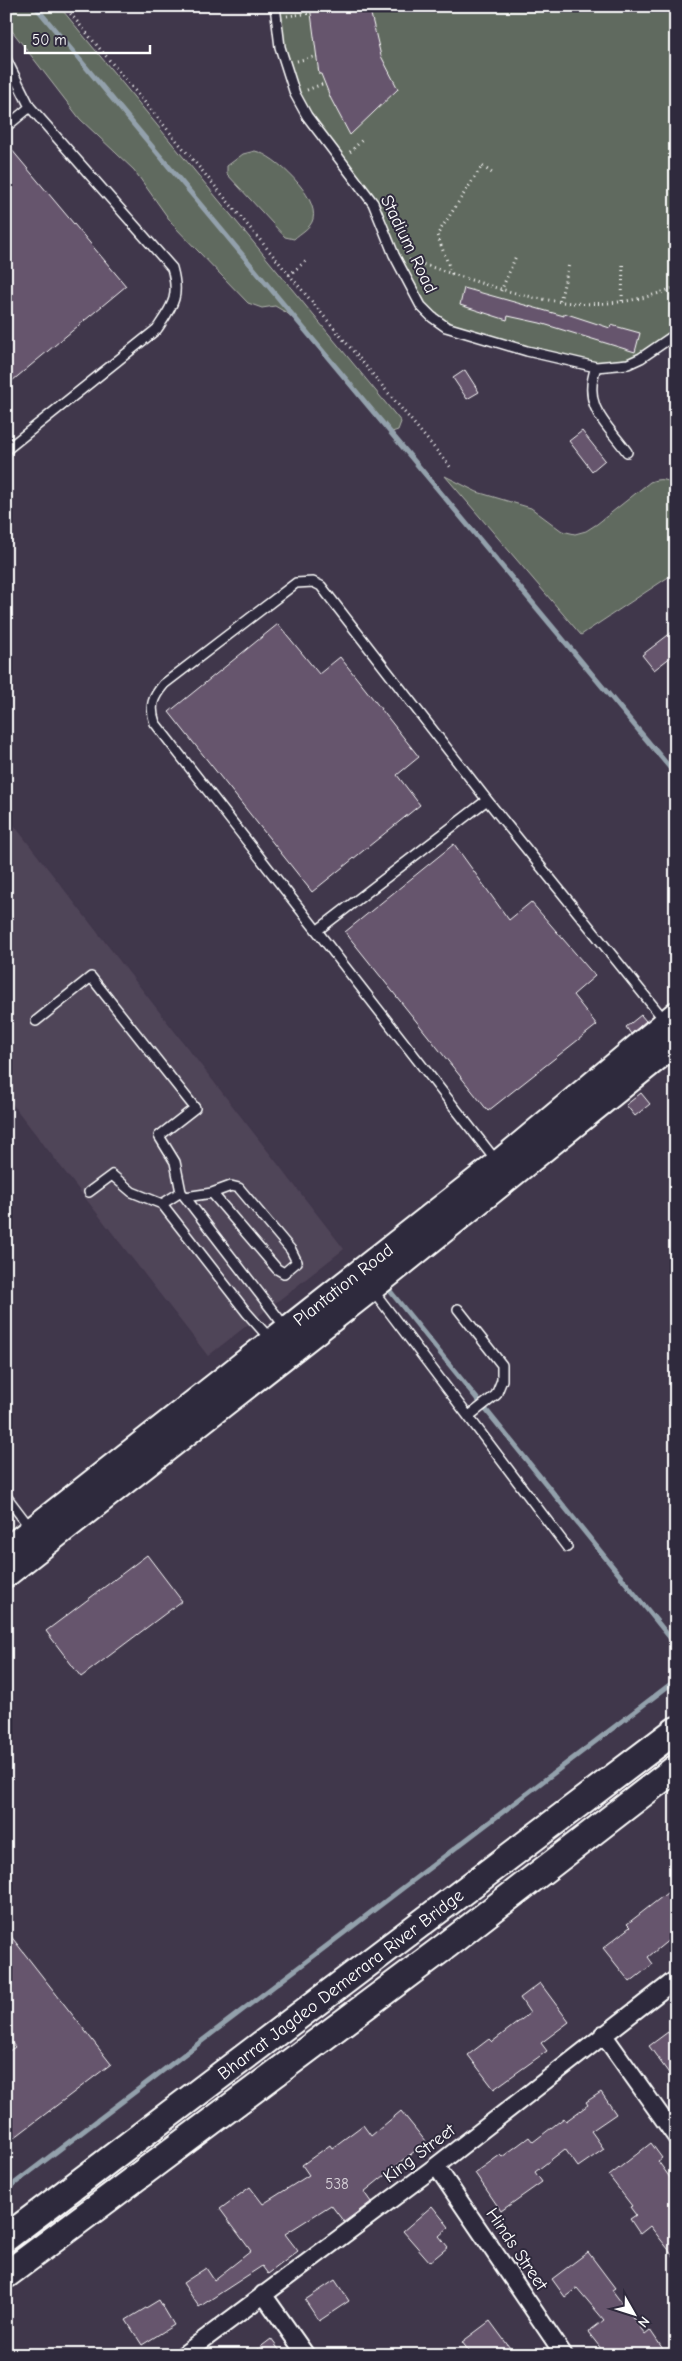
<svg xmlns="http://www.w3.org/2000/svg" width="682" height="2361" font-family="'Comic Neue',sans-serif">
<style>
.built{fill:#4f4458}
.green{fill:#616a5e;stroke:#b0b4ae}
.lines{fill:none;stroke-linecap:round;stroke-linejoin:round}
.stream{stroke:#93a1ac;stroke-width:5}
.building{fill:#66546d;stroke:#fff}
.lane-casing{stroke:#fff;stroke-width:12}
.street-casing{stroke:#fff;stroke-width:20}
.secondary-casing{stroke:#fff;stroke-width:28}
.primary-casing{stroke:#fff;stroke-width:30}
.path{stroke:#fff;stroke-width:3;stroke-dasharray:1 4;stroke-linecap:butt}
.lane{stroke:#2f2a3d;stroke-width:9}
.street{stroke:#2f2a3d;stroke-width:16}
.secondary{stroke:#2f2a3d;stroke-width:24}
.primary{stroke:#2f2a3d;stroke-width:26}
.labels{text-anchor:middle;stroke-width:4;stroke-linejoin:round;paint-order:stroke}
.number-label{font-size:15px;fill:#d9d4da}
.street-label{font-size:18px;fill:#fff;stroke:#2f2a3d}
</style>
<rect width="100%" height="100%" fill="#40374b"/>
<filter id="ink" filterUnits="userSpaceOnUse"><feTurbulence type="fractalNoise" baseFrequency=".02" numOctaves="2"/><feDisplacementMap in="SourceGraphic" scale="10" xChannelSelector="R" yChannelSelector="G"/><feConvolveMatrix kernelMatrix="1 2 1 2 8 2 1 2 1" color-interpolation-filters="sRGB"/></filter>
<g filter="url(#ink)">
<path class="built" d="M6 815 344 1249 208 1356 6 1096Z"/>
<path class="green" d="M6 6H59L398 418 401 422 398 430 392 432 386 429 302 326 287 313 275 306 262 308 248 303 174 226 134 170 80 119 6 23Z
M275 6H676V334L641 358 596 367 446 327 421 306 381 220 307 116 285 64Z
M255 151C275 155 319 197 313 219 311 228 300 233 294 239L285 237 227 174V166L243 154Z
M445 476 477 492 531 508 562 531 575 534 586 531 597 524 650 482C660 478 666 479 676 485V572L581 635Z"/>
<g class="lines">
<path class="stream" d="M35 6 676 775
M386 1286 676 1645
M6 2190 676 1680"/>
</g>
<path class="building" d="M310 6H369L381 56 398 89 350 135 331 99 321 74H319Z
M6 143 126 286 6 386Z
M464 288 564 316V313L610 328 611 325 640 333 635 352 540 323 508 316 507 320 460 305Z
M465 370 479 392 467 399 453 378Z
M582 431 605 460 592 471 569 441Z
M278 624 319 674 340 657 419 757 397 775 420 805 312 892 169 712Z
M676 629V653L654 670 642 655Z
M454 844 509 920 531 902 595 976 573 995 597 1025 488 1111 345 932Z
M641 1015 646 1021 631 1034 626 1027Z
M641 1093 650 1104 635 1116 626 1105Z
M147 1555 182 1601 81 1677 46 1631Z
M676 1886V1934L648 1957 653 1964 630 1982 603 1948 630 1927 627 1924Z
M6 1930 111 2064 6 2144V2053L15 2047 6 2036Z
M540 1983 569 2022 541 2043 547 2051 494 2089 468 2055 489 2039 492 2042 530 2013 520 1998Z
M668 2032 676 2044V2083L649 2046Z
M601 2092 616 2114 591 2131 604 2149 578 2167 565 2149 535 2172 542 2182 501 2211 475 2173 500 2155 502 2157 529 2137 533 2142 564 2118 566 2121 588 2105 586 2102Z
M401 2111 426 2142 364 2192 371 2202 344 2222 331 2205 285 2234 298 2251 268 2274 262 2266 199 2307 183 2283 206 2268 214 2280 251 2251 220 2209 250 2187 263 2204 309 2175 302 2165 330 2145 332 2148 363 2125 371 2136Z
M651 2143 662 2158 658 2161 676 2186V2259L650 2226 640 2234 630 2219 636 2215 630 2207 632 2206 609 2176Z
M432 2206 449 2227 439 2236 448 2247 430 2262 403 2231Z
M588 2252 615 2288 612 2290 645 2334 650 2330 667 2355H606L588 2332 604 2320 577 2288 565 2297 552 2279Z
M335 2280 349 2301 319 2321 305 2300Z
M159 2300 174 2325 142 2345 126 2320Z
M490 2321 515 2355H472L462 2342Z
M271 2339 283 2355H250Z"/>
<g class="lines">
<defs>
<path id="lane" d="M275 6 280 47 295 94 307 116 373 203 394 255 421 306 432 317 446 327 527 351 596 367 628 364 641 358 676 334
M6 59 30 107 172 268C180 297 173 305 157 329L6 450
M6 127 30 107
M596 367C582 406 605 422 627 452
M318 930 487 800
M36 1021 91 977 195 1108 159 1136 175 1162 181 1192 185 1197 286 1328
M497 1162 155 723C149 706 153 697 164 684L296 583 313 582 321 586 487 800 666 1022
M89 1192 112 1175 132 1192 162 1204 247 1313 271 1340
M185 1197 212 1193 231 1186 239 1188 291 1250 297 1262 284 1273 277 1269 212 1193
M162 1204 181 1192
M372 1289 567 1547
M458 1309 502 1365V1380L496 1395 469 1416
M6 1496 31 1529"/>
<path id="street" d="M603 2034 676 2137
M436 2166 564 2355
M263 2294 306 2355
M183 2355 436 2166 676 1979"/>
<g id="secondary">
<path id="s1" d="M6 1550 498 1163 676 1014"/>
<path d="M6 1575 371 1289 676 1043"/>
</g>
<g id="primary">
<path id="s2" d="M6 2238 676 1730"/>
<path d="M6 2275 447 1945 676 1768"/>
</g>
</defs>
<use href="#lane" class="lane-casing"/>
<use href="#street" class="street-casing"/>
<use href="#secondary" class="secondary-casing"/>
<use href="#primary" class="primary-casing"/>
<path class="path" d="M64 6 452 469
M287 16 311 13
M297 61 317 56
M307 90 325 83
M350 152 362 140
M675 247 676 248
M409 260C501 288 579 326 676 287
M452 274 437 235 482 166 492 173
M289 275 307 260
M501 291 516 256
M560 301 569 264
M622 301 623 262"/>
<use href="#lane" class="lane"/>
<use href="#street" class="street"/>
<use href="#secondary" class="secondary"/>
<use href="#primary" class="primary"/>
</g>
</g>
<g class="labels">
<g class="number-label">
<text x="337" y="2189">538</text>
</g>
<g class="street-label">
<text transform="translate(409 244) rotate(64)" y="6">Stadium Road</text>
<text dy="6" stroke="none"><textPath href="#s1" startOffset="429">Plantation Road</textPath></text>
<text dy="6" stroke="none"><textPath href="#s2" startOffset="420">Bharrat Jagdeo Demerara River Bridge</textPath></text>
<text transform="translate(419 2153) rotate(-37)" y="6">King Street</text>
<text transform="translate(517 2249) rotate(56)" y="6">Hinds Street</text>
</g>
</g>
<rect width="682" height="2361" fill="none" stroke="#2f2a3d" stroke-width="25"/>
<rect x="12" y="12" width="657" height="2336" fill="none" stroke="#fff" stroke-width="2" filter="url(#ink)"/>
<g transform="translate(634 2314) rotate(129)" stroke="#2f2a3d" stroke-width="4" paint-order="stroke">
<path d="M0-4L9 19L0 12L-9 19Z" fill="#ffffff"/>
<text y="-8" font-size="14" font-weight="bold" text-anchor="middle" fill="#ffffff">N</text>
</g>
<path d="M25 45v8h125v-8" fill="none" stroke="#ffffff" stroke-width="2.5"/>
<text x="32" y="45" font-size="15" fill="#ffffff" stroke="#2f2a3d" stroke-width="4" paint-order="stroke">50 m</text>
</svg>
